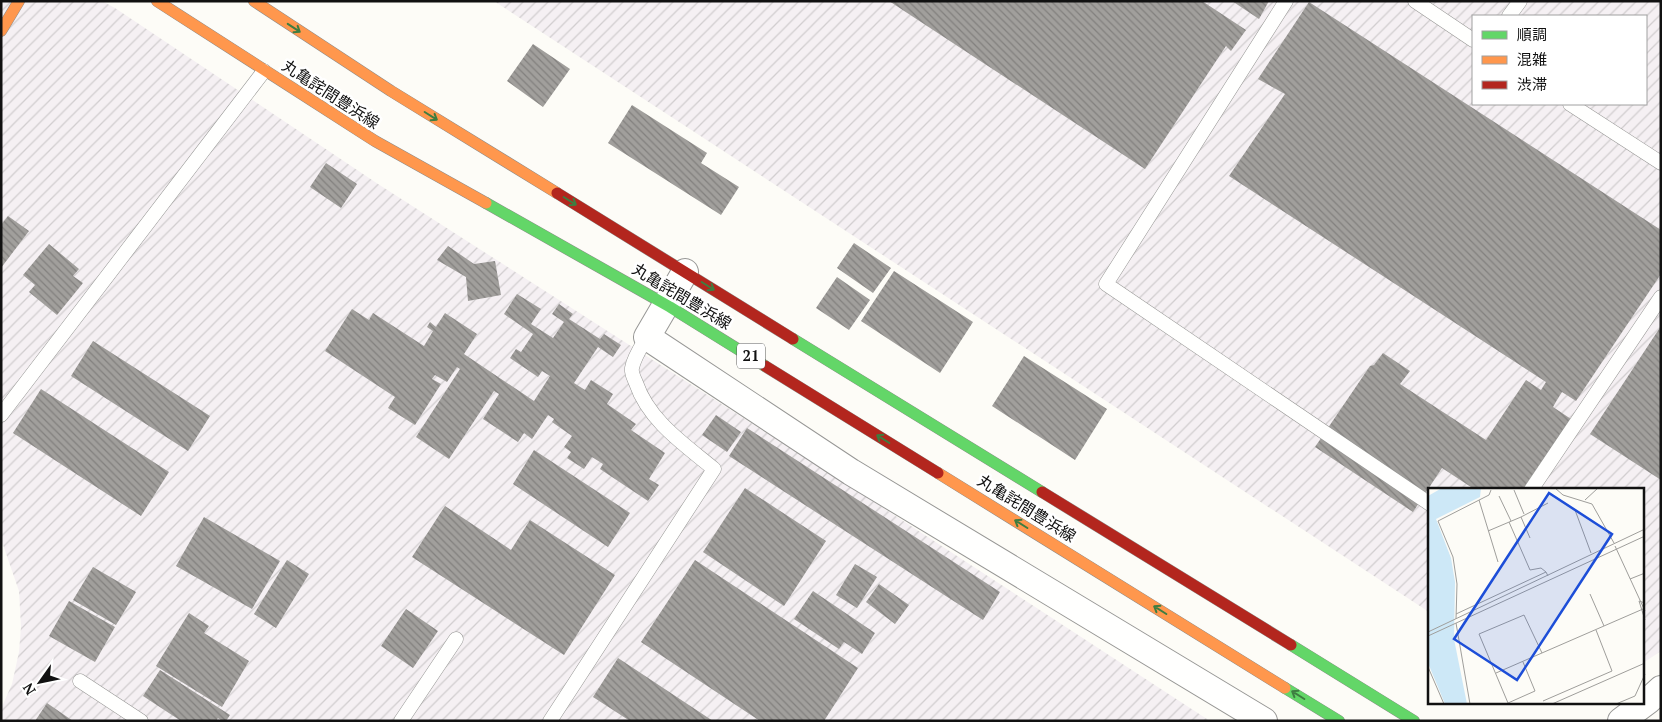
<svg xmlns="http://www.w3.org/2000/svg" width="1662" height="722" font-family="'PT Serif','Noto Sans JP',serif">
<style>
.industrial{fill:url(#industrial-furrows);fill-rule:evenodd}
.building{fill:url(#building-back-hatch)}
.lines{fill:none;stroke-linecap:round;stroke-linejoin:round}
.lane-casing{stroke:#979795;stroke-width:15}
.street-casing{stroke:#979795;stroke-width:28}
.fast-casing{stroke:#8e8d8b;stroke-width:12}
.slow-casing{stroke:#8e8d8b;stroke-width:12}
.jam-casing{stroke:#8e8d8b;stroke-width:12}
.lane{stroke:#fffffe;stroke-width:14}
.street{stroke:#fffffe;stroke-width:26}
.fast{stroke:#63d668;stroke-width:11}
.slow{stroke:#ff974d;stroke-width:11}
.jam{stroke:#b3261e;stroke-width:11}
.oneway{stroke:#3e7d41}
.labels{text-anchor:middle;stroke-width:5;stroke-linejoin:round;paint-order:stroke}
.shield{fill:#fff;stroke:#585858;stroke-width:1}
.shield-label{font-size:15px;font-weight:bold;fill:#111}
.street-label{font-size:16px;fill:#111;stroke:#fff}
.inset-road{fill:none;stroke:#9f9e9b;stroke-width:1}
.view{fill:#1d4ed8;fill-opacity:0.15;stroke:#1d4ed8;stroke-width:2.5}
.inset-edge{fill:none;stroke:#111;stroke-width:2.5}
</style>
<defs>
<pattern id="industrial-furrows" width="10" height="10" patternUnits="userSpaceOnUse" patternTransform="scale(1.25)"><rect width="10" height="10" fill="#f5f0f3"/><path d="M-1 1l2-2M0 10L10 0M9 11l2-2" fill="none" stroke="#d1cdcf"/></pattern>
<pattern id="building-back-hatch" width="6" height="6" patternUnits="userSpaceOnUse" patternTransform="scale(1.25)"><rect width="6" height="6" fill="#a19f9c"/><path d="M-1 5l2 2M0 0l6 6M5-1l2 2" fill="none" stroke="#82807e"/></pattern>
</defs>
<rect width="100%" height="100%" fill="#fdfcf7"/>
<path class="industrial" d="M1 1H102L115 8 378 184 865 496 1210 721H1V709L12 684 19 652 21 627 19 591 1 539Z
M494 1H1661V651L1643 663V490H1430L1429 612ZM1473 16H1646V104H1473Z"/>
<path class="building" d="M889 1H1202L1246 30 1231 51 1226 46 1145 169Z
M1232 1H1269L1259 19Z
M1309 2 1661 230V274L1576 401 1562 392 1557 400 1553 407 1571 419 1523 489H1474L1442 468 1413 512 1315 447 1370 366 1374 365 1383 353 1410 371 1400 384 1486 440 1526 380 1541 390 1546 382 1229 176 1285 94 1258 79Z
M533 44 570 69 543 107 507 81Z
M632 105 707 153 701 163 739 187 721 215 608 143Z
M326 163 357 184 341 208 310 187Z
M8 216 29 231 1 268V225Z
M854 243 891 268 873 293 837 268Z
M49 244 79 269 73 276 83 283 57 315 29 292 35 285 23 275Z
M448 246 474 264 495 261 501 295 468 301 466 277 437 260Z
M894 271 973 322 940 373 861 321Z
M837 277 870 300 849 330 816 308Z
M517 294 541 309 531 324 553 338 564 322 552 314 559 304 573 314 569 319 600 339 604 334 621 345 613 357 598 347 574 383 585 390 591 380 613 394 607 404 636 424 631 430 665 453 649 479 659 485 648 501 600 469 603 464 592 457 584 469 567 458 571 452 564 447 572 436 552 422 554 419 548 415 532 439 524 433 518 442 483 419 499 394 494 391 449 459 416 437 460 369 457 367 447 382 435 375 432 379 441 384 415 425 388 408 395 397 325 351 352 309 369 320 373 313 424 346 433 331 427 327 430 322 436 327 445 313 477 334 464 354 534 401 550 376 542 371 538 377 510 358 516 349 521 352 533 334 504 314Z
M1661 326V480L1590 434Z
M93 341 210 416 188 451 71 376Z
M1024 356 1107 409 1075 460 992 406Z
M41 389 169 472 141 516 13 433Z
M716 415 741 432 727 452 702 435Z
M747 428 1000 592 983 620 729 456Z
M534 450 630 513 608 547 513 484Z
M745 488 826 541 784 606 703 552Z
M445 506 511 550 530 520 615 575 564 655 412 557Z
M204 517 280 561 252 609 176 566Z
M287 560 309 574 276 628 254 614Z
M695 560 858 668 824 721H760L641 642Z
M855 564 877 577 857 608 836 595Z
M93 567 136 592 116 625 73 600Z
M879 584 909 605 895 624 866 602Z
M813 591 875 633 862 654 844 642 839 649 794 619Z
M69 601 115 627 95 662 49 636Z
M406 609 438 631 413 668 381 646Z
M189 613 209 626 204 633 249 661 222 707 156 666Z
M618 658 713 721H630L593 697Z
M160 670 230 715 226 721H222L218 718 216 721H181L143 696Z
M47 703 73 721H35Z"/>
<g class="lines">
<defs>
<path id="lane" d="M1286 1 1106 284 1430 504
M1415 1 1473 40
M1509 16 1520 1
M1570 104 1661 163
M1 415 264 71
M1531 490 1661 297
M80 681 141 721
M401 721 456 639
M550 721 714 469C684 444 649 421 636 383 634 378 631 373 632 368 634 357 641 347 647 337"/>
<path id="street" d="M685 272 647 337 851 472 1264 721
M1621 721 1649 700 1661 689"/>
<path id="fast" d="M486 203 670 307 765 366
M793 339 1042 492
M1291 645 1414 721
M1285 688 1339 721"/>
<path id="slow" d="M157 1 375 141 486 203
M254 1 391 91 557 193
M1 31 19 1
M938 473 1285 688"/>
<path id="jam" d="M557 193 793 339
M765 366 938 473
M1042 492 1291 645"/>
</defs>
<use href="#lane" class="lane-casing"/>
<use href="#street" class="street-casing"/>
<use href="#fast" class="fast-casing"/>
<use href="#slow" class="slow-casing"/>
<use href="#jam" class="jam-casing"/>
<use href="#lane" class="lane"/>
<use href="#street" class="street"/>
<use href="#fast" class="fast"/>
<use href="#slow" class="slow"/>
<use href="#jam" class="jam"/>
</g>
<defs><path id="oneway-shaft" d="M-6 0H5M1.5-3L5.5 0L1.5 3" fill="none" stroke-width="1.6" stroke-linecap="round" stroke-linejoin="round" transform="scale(1.25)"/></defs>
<g class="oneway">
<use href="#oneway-shaft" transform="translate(294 28) rotate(33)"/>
<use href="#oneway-shaft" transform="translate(431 116) rotate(32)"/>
<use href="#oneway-shaft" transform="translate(570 201) rotate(32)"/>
<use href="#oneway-shaft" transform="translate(708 286) rotate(32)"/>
<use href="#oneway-shaft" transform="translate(883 439) rotate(-148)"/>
<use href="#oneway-shaft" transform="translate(1021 524) rotate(-148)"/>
<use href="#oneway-shaft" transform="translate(1160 610) rotate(-148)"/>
<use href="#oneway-shaft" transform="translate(1298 695) rotate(-148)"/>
</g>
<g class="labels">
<rect class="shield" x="737" y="343.5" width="28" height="25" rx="4"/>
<g class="shield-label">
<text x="751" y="361">21</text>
</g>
<g class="street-label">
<text transform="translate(331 94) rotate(33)" y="6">丸亀詫間豊浜線</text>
<text transform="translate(682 296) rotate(31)" y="6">丸亀詫間豊浜線</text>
<text transform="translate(1027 508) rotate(32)" y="6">丸亀詫間豊浜線</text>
</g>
</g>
<g transform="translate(1428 488)">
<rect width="216" height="216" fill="#fdfcf7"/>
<path d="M14 0H53L52 9 8 31 23 70 27 94 26 151 39 216H17L0 175V8Z" fill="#cde8f7"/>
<path class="inset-road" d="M127 0 135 7 164 16 186 55M86 2 96 26M71 8 83 33M51 12 70 74M157 12 170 0M147 22 163 65M93 29 120 15M81 34 102 82 113 80 118 84M60 43 93 29 102 50M187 58 217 123M202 91 217 85M162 106 176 138M217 115 211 113 217 132M28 126 118 84 120 88M28 131 29 96 25 69 10 33 61 7 63 2M28 135 42 216M0 144 217 41M0 148 217 48M95 174 107 203 80 215 51 146 96 127 114 165M0 179 16 216M68 185 215 121M115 213 184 183 168 142M124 216 217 175M188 216 207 208 217 186"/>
<path class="view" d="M121 5 184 46 89 192 26 151Z"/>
<rect width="216" height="216" class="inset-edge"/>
</g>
<rect width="1662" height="722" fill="none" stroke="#111111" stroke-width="5"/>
<rect x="1472" y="15" width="175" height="90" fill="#ffffff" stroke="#a0a0a0"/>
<rect x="1482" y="31" width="25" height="8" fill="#63d668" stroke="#a0a0a0"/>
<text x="1517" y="40" font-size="15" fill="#111111">順調</text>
<rect x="1482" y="56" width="25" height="8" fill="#ff974d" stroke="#a0a0a0"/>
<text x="1517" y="65" font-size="15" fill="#111111">混雑</text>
<rect x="1482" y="81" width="25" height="8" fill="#b3261e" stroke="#a0a0a0"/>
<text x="1517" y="90" font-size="15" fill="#111111">渋滞</text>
<g transform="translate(40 682) rotate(237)" stroke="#ffffff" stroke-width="4" paint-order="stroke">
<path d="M0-4L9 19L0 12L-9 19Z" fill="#111111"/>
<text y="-8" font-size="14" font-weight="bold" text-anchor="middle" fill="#111111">N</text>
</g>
</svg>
